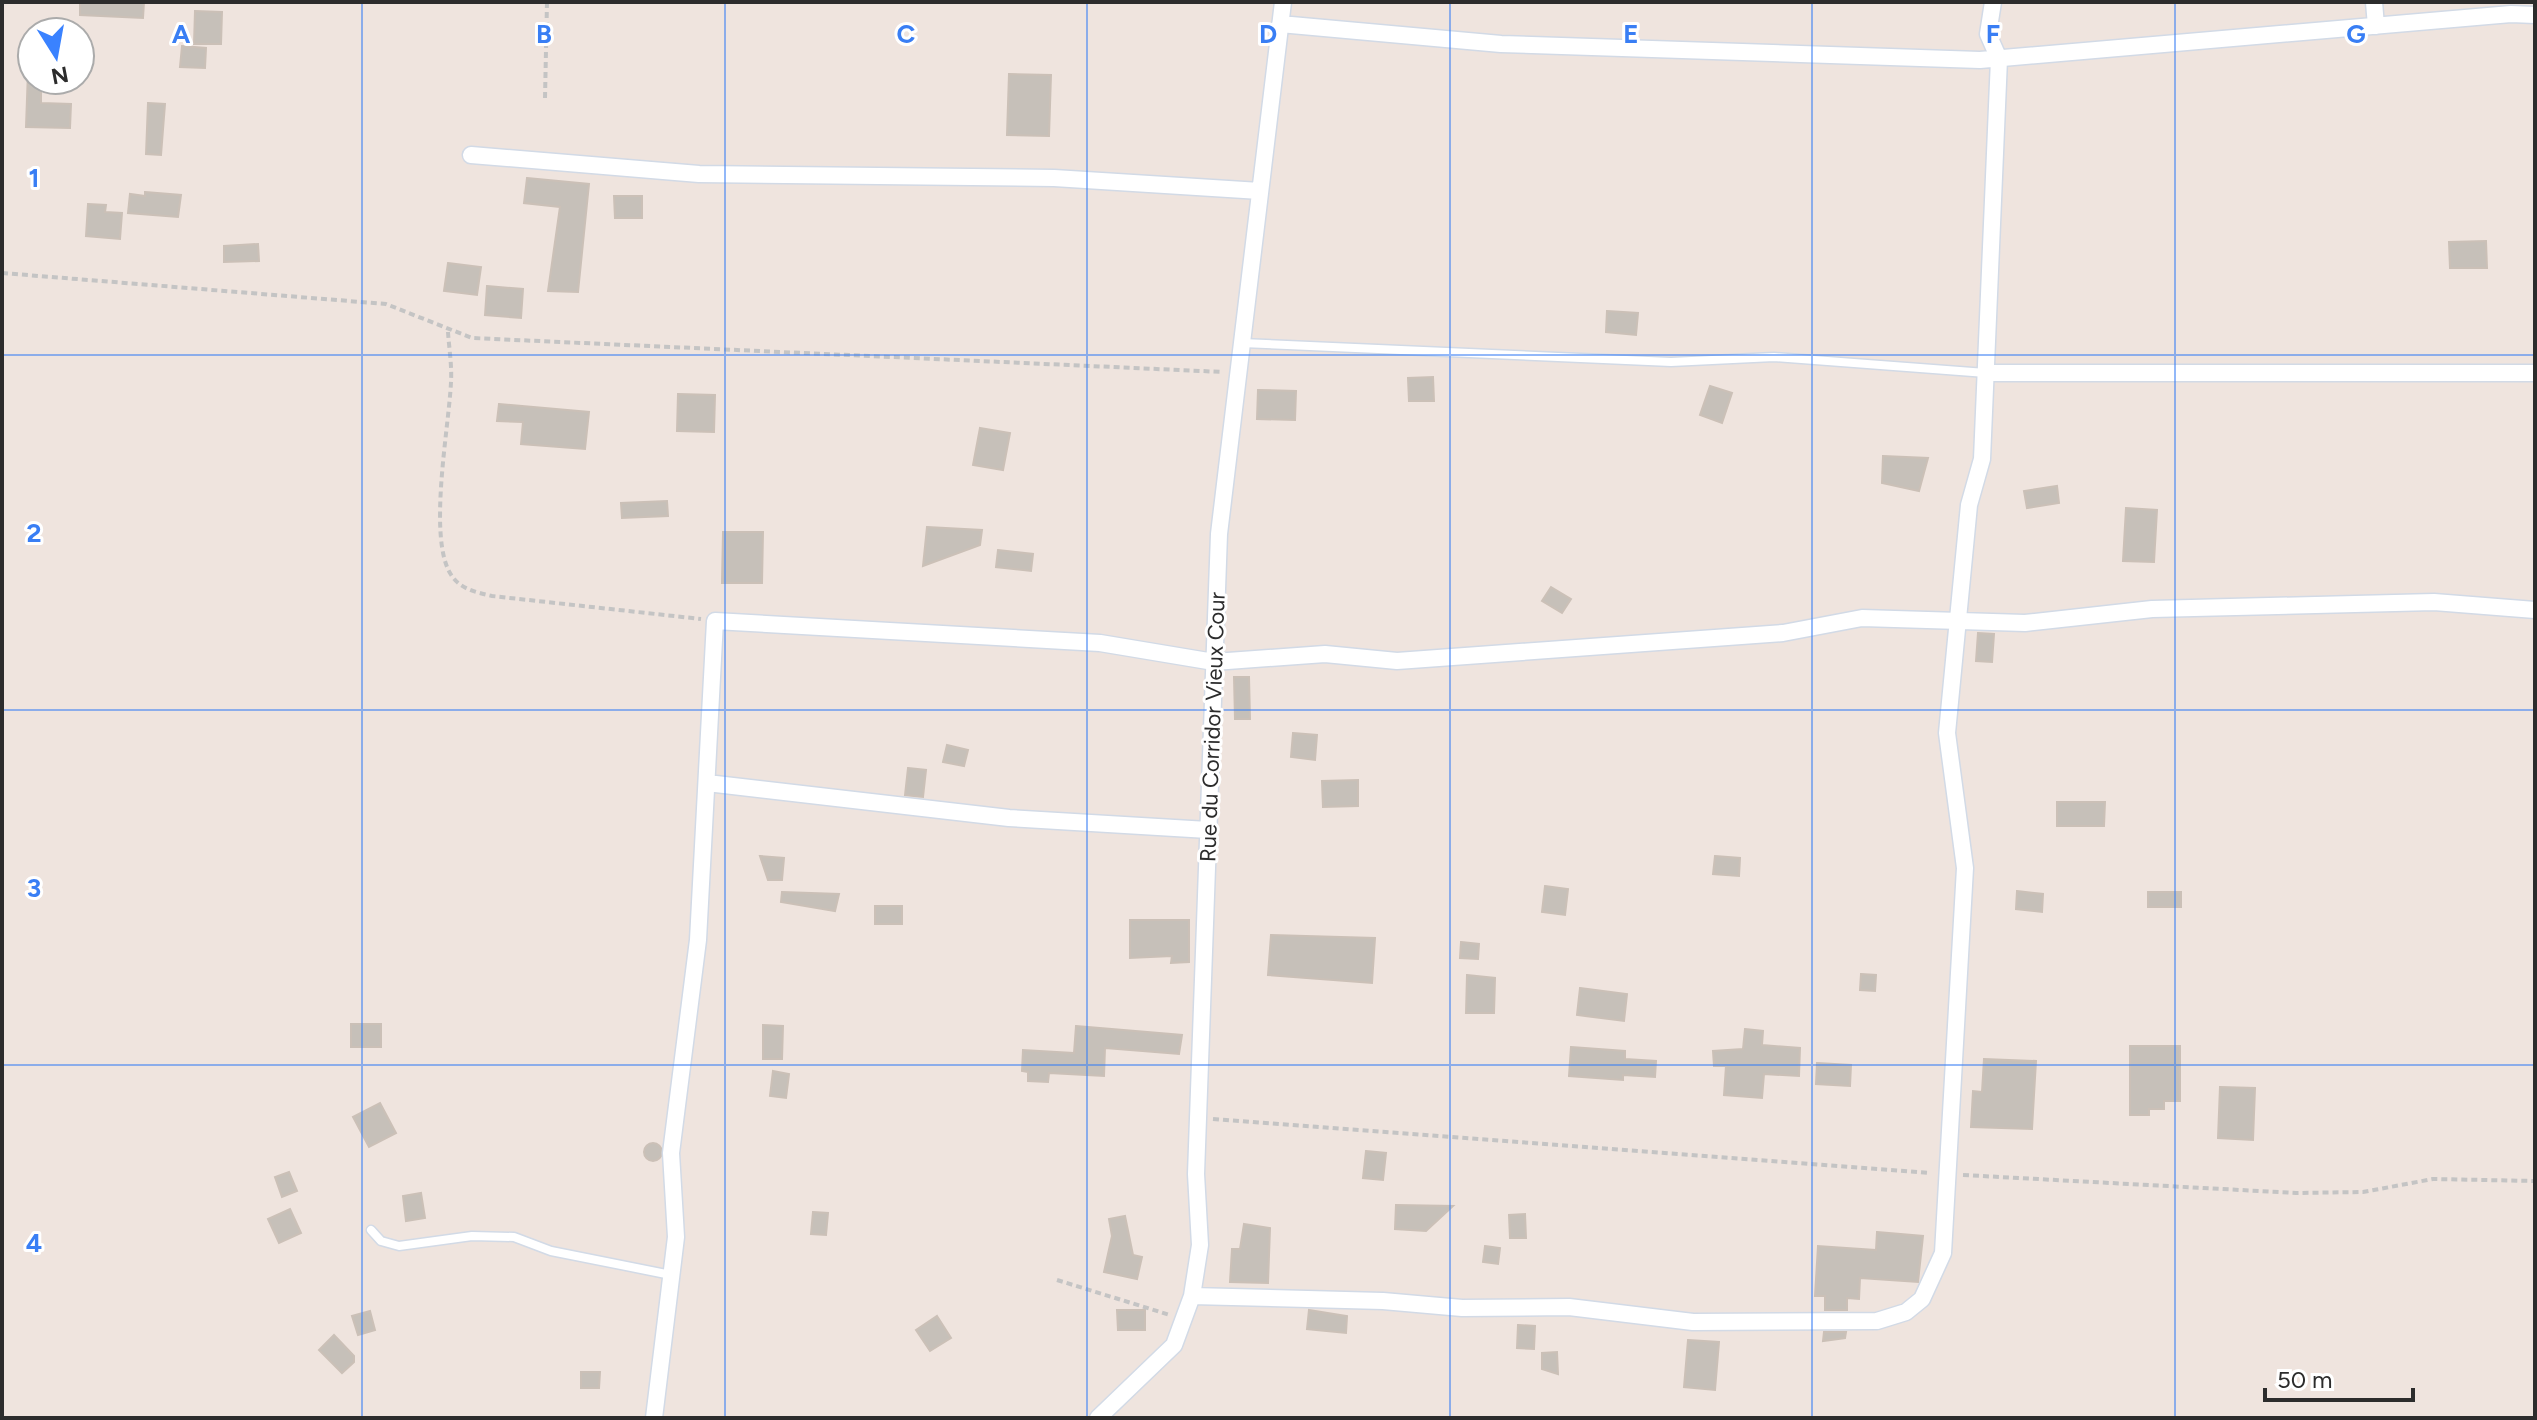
<svg xmlns="http://www.w3.org/2000/svg" width="2537" height="1420" font-family="Figtree,sans-serif">
<style>
.building{fill:#c6c0b9;stroke:#cbc0b7;stroke-width:2}
.lines{fill:none;stroke-linecap:round;stroke-linejoin:round}
.lane-casing{stroke:#d2dae6;stroke-width:11}
.street-casing{stroke:#d2dae6;stroke-width:19}
.path{stroke:#c4c4c4;stroke-width:4;stroke-dasharray:6 4;stroke-linecap:butt}
.lane{stroke:#fff;stroke-width:8}
.street{stroke:#fff;stroke-width:16}
.grid{fill:none;stroke:#397ef4;stroke-width:2;stroke-opacity:0.55}
.labels{text-anchor:middle;stroke-width:6;stroke-linejoin:round;paint-order:stroke}
.street-label{font-size:22px;fill:#2c2c2c;stroke:#fff}
.grid-label{font-size:26px;text-anchor:middle;font-weight:bold;fill:#397ef4;stroke:#fff;stroke-width:6;stroke-linejoin:round;paint-order:stroke}
</style>
<rect width="100%" height="100%" fill="#efe4de"/>
<path class="building" d="M80 2H144L143 18 80 15Z
M195 11 222 12 221 44H194Z
M182 46 206 48 205 68 180 67Z
M28 71H32V80H41V103L71 104 70 128 26 127Z
M1009 74 1051 75 1049 136 1007 135Z
M148 103 165 104 161 155 146 154Z
M527 178 589 184 578 292 548 291 560 207 524 203Z
M145 192 181 195 178 217 128 213 130 194 145 196Z
M614 196H642V218H615Z
M88 204 106 205 105 212 122 213 120 239 86 236Z
M2486 241 2487 268H2450L2449 242Z
M258 244 259 261 224 262V246Z
M448 263 481 267 477 295 444 291Z
M487 286 523 289 521 318 485 315Z
M1607 311 1638 313 1636 335 1606 332Z
M1433 377 1434 401H1409L1408 378Z
M1710 386 1732 393 1722 423 1700 415Z
M1258 390 1296 391 1295 420 1257 419Z
M678 394 715 395 714 432 677 431Z
M499 404 589 412 585 449 521 444 523 422 497 421Z
M980 428 1010 433 1003 470 973 465Z
M1883 456 1928 458 1919 491 1882 483Z
M2057 486 2059 503 2027 508 2024 491Z
M667 501 668 516 622 518 621 503Z
M2126 508 2157 510 2154 562 2123 561Z
M927 527 982 530 980 545 923 566Z
M723 532H763L762 583H722Z
M998 550 1033 554 1031 571 996 567Z
M1551 587 1571 599 1562 613 1542 601Z
M1978 633 1994 634 1992 662 1976 661Z
M1234 677H1249L1250 719H1235Z
M1293 733 1317 735 1315 760 1291 757Z
M947 745 968 750 964 766 943 762Z
M908 768 926 770 923 797 905 795Z
M1358 780V806L1323 807 1322 781Z
M2057 802H2105L2104 826H2057Z
M760 856 784 858 782 880H768Z
M1715 856 1740 858 1739 876 1713 874Z
M1545 886 1568 889 1565 915 1542 912Z
M2017 891 2043 894 2042 912 2016 909Z
M782 892 839 894 835 911 781 902Z
M2148 892H2181V907H2148Z
M875 906H902V924H875Z
M1130 920H1189V962L1171 963 1172 956 1130 958Z
M1271 935 1375 938 1372 983 1268 975Z
M1461 942 1479 944 1478 959 1460 958Z
M1861 974 1876 975 1875 991 1860 990Z
M1467 975 1495 978 1494 1013H1466Z
M1580 988 1627 994 1624 1021 1577 1015Z
M351 1024H381V1047H351Z
M763 1025 783 1026 782 1059H763Z
M1076 1026 1182 1035 1179 1054 1105 1048 1104 1076 1049 1073 1048 1082 1028 1081V1072L1022 1071 1023 1050 1074 1053Z
M1745 1029 1763 1031 1762 1045 1800 1048 1799 1076 1764 1074 1762 1098 1724 1095 1726 1066H1714L1713 1051 1743 1049Z
M2130 1046H2180V1101H2164V1109H2149V1115H2130Z
M1571 1047 1625 1051V1059L1656 1061 1655 1077 1623 1075V1080L1569 1076Z
M1984 1059 2036 1061 2032 1129 1971 1127 1973 1091 1982 1092Z
M1817 1063 1851 1065 1850 1086 1816 1084Z
M773 1071 789 1074 786 1098 770 1096Z
M2220 1087 2255 1088 2253 1140 2218 1138Z
M380 1103 396 1133 369 1147 353 1117Z
M644 1152a9 9 0 1 1 18 0a9 9 0 1 1-18 0Z
M1366 1151 1386 1153 1383 1180 1363 1178Z
M289 1172 297 1191 282 1197 275 1177Z
M421 1193 425 1218 406 1221 403 1196Z
M1396 1205 1453 1206 1426 1231 1395 1229Z
M290 1209 301 1233 279 1243 268 1219Z
M813 1212 828 1213 826 1235 811 1234Z
M1525 1214 1526 1238H1510L1509 1215Z
M1125 1216 1133 1255 1142 1257 1137 1279 1104 1272 1112 1236 1109 1219Z
M1244 1224 1270 1228 1268 1283 1230 1282 1232 1249H1240Z
M1877 1232 1923 1236 1918 1282 1860 1278 1859 1299 1847 1298V1310H1825V1296H1815L1818 1246 1876 1250Z
M1485 1246 1500 1248 1498 1264 1483 1262Z
M1117 1310H1145V1330H1118Z
M1309 1310 1347 1316 1346 1333 1307 1329Z
M370 1311 375 1330 358 1335 352 1316Z
M937 1316 951 1338 930 1351 916 1330Z
M1518 1325 1535 1326 1534 1349 1517 1348Z
M1824 1332H1846L1845 1338 1823 1341Z
M334 1335 354 1356V1362L342 1373 319 1350Z
M1688 1340 1719 1342 1715 1390 1684 1387Z
M1557 1352 1558 1374 1542 1369V1353Z
M581 1372H600L599 1388H581Z"/>
<g class="lines">
<defs>
<path id="lane" d="M1242 343 1671 362 1774 357 1986 373
M371 1230 381 1241 399 1246 472 1236 514 1237 551 1251 671 1275"/>
<path id="street" d="M2374 2 2376 26
M1280 24 1501 44 1980 60 2511 14 2535 15
M471 155 699 174 1054 178 1260 191
M1986 373H2535
M707 783 1009 818 1208 830
M1192 1296 1383 1301 1462 1308 1569 1307 1693 1322 1877 1321 1906 1312 1922 1299 1943 1253 1965 868 1947 733 1969 505 1982 459 1999 59 1988 34 1993 2
M654 1418 676 1237 671 1153 698 940 715 621 1100 643 1214 662 1325 654 1397 661 1783 633 1862 618 2025 623 2152 609 2434 602 2535 610
M1098 1418 1174 1345 1192 1296 1200 1245 1196 1174 1219 534 1283 2"/>
</defs>
<use href="#lane" class="lane-casing"/>
<use href="#street" class="street-casing"/>
<path class="path" d="M545 98 547 2
M2 273 386 304 472 338 1223 372
M448 332C449 348 452 365 451 382 449 427 428 535 450 573 459 589 475 592 492 596L701 619
M1213 1119 1930 1173
M1963 1175 2296 1193 2363 1192 2433 1179 2535 1181
M1057 1280 1170 1315"/>
<use href="#lane" class="lane"/>
<use href="#street" class="street"/>
</g>
<path class="grid" d="M362 2V1418M725 2V1418M1087 2V1418M1450 2V1418M1812 2V1418M2175 2V1418M2 355H2535M2 710H2535M2 1065H2535"/>
<g class="labels">
<g class="street-label">
<text transform="translate(1212 727) rotate(-88)" y="8">Rue du Corridor Vieux Cour</text>
</g>
</g>
<g class="grid-label">
<text x="181" y="43">A</text>
<text x="544" y="43">B</text>
<text x="906" y="43">C</text>
<text x="1268" y="43">D</text>
<text x="1631" y="43">E</text>
<text x="1993" y="43">F</text>
<text x="2356" y="43">G</text>
<text x="34" y="187">1</text>
<text x="34" y="542">2</text>
<text x="34" y="897">3</text>
<text x="34" y="1252">4</text>
</g>
<rect width="2537" height="1420" fill="none" stroke="#2c2c2c" stroke-width="8"/>
<g transform="translate(56 56) rotate(169)"><circle r="38" fill="#ffffff" stroke="#ababab" stroke-width="2"/>
<path d="M0-6L14 30L0 20L-14 30Z" fill="#3a82ff"/>
<text y="-12" font-size="22" font-weight="bold" text-anchor="middle" fill="#2c2c2c">N</text>
</g>
<path d="M2265 1388v12h148v-12" fill="none" stroke="#2c2c2c" stroke-width="4"/>
<text x="2277" y="1388" font-size="24" fill="#2c2c2c" stroke="#ffffff" stroke-width="6" paint-order="stroke">50 m</text>
</svg>
